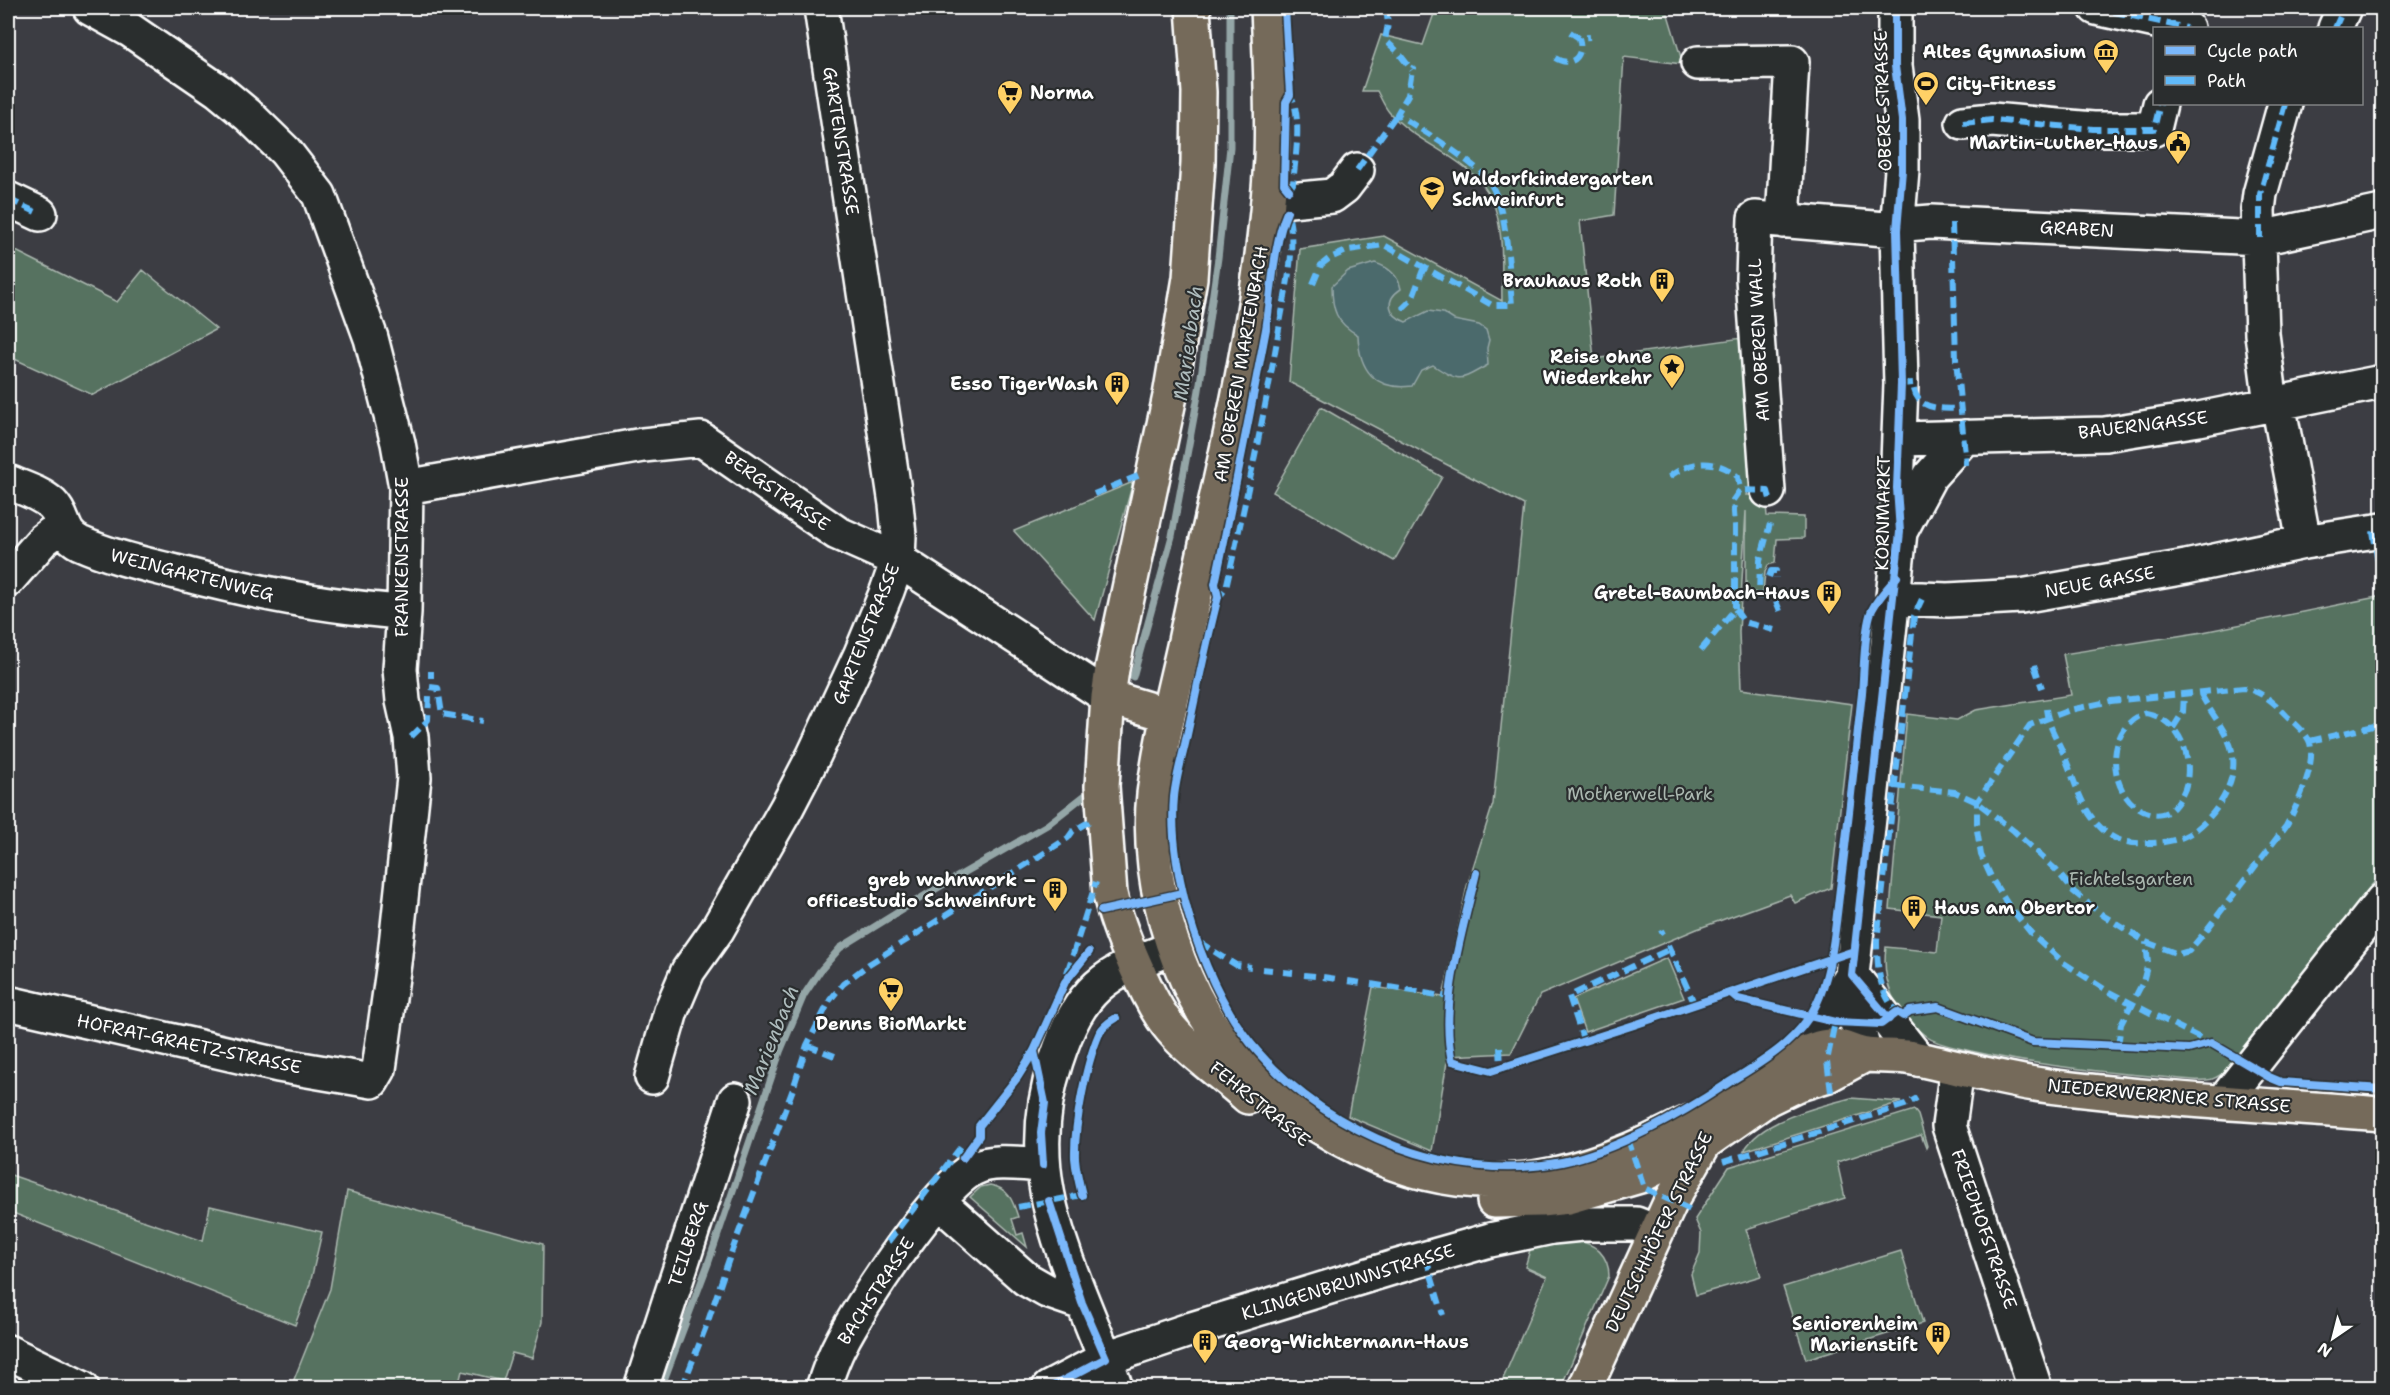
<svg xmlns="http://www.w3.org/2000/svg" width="2390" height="1395" font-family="'Shantell Sans',sans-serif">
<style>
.green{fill:#577260;stroke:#abb8b0;stroke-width:1.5}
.water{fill:#4c6a6c;stroke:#94a6a7;stroke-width:1.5}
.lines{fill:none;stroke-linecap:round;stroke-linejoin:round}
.stream{stroke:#94a6a7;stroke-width:7}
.minor-casing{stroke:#fff;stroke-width:38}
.major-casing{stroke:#fff;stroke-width:38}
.minor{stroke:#2a2d2e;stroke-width:33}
.major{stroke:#746a5a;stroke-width:33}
.quiet{stroke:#60bafa;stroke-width:6;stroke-dasharray:12 6;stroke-linecap:butt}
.cycleway-casing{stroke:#2a2d2e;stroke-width:11}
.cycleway{stroke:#7ab7fb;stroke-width:8}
.labels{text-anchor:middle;stroke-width:4.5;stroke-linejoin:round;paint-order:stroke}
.poi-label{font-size:18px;font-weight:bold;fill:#fff;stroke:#2a2d2e;text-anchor:end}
.street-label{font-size:18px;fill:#fff;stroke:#2a2d2e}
.park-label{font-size:18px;fill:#abb8b0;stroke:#2a2d2e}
.water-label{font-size:20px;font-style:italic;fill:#aebcbd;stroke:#2a2d2e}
</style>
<rect width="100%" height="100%" fill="#3c3d43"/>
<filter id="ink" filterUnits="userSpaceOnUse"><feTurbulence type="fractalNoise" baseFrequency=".0167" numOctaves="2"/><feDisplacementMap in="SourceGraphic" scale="12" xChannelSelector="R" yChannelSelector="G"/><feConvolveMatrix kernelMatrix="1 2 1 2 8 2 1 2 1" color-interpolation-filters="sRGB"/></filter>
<g filter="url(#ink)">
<path class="green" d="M1436 8H1666L1683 64 1624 57 1614 215 1580 221 1594 359 1742 338 1752 478 1747 495H1765L1767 516 1804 517V538L1777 539 1775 563 1768 565 1765 572 1763 593 1746 592V511L1739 632 1741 689 1852 704 1831 888 1795 903 1790 895 1697 929 1540 995 1511 1053 1448 1056 1432 1151 1348 1116 1373 987 1443 997 1467 886 1493 804 1524 505 1289 382 1300 249 1384 236 1502 301C1501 269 1505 230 1492 200 1473 158 1418 146 1389 112 1384 106 1381 98 1377 91H1362L1381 35 1423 45Z
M10 248 117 302 143 270 216 329 93 395 8 356V254Z
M1321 407 1442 477 1394 561 1273 492Z
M1133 482 1095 620 1014 531Z
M2382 596V872L2231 1067C2224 1072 2216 1080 2207 1080 2192 1081 2176 1078 2161 1077 2097 1072 2033 1065 1971 1051 1957 1047 1938 1045 1927 1037 1896 1014 1881 985 1886 947L1937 952 1941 915 1890 909 1907 714 1957 720 1976 710 2071 695 2063 654 2203 632Z
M1667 958 1684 998 1585 1032 1573 999Z
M1851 1098 1901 1102 1744 1151C1760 1120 1820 1106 1851 1098Z
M1914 1110 1918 1115 1927 1146 1926 1148 1921 1135 1837 1162 1845 1198 1746 1229 1761 1276 1696 1295 1691 1274 1700 1253 1701 1233 1695 1219 1729 1167Z
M8 1174 203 1241 210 1206 322 1232 310 1284 295 1325 8 1211Z
M990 1185C1009 1188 1013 1201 1018 1217L1012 1219 1017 1235 1023 1233 1027 1247 970 1197 981 1187Z
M347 1191 543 1244 542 1322 532 1358 512 1353 503 1381 462 1371 458 1387H291L330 1289Z
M1575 1241C1595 1242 1609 1256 1609 1276L1561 1387 1499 1388 1547 1277 1525 1267 1532 1243Z
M1901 1251 1923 1323 1806 1359 1783 1287Z"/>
<path class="water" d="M1375 263C1388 267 1398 274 1401 289 1384 300 1388 315 1406 322L1428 311 1443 313 1454 320 1479 325 1486 330 1489 340 1487 348 1488 365C1460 380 1461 384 1433 365L1421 370 1412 386C1375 391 1359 370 1358 335 1336 323 1332 310 1332 286L1348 271Z"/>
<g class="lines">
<path class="stream" d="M1133 677 1172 536 1199 390 1218 258 1230 147V8
M661 1388 708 1264 780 1052 804 995 820 971 840 948 929 893 1047 825 1084 796"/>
<defs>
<path id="minor" d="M2096 8 2187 28
M2335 28 2344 8
M1698 63 1792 62 1783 221
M1963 123 1992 120 2093 129H2154L2160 104
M8 199 40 214
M1268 202 1332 196 1344 187 1357 170
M1897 230 1906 224 1931 222 2260 238 2382 212
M2278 403 2304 542
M2271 404 2262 334 2258 210 2260 194 2285 104
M1900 439 2105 434 2199 419 2382 382
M8 482C22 488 40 493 52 504 66 518 60 533 80 543 111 557 144 564 176 572 252 592 326 607 404 612
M406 487 643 445 701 439 837 533 898 560 1108 697
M1768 491 1753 278 1755 218 1897 230
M1900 532 1930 476 1965 437
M8 580 43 540 63 525
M1894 598 1948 600 2021 596 2186 567 2304 542 2382 530
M1852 975 1918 1059
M8 1003 278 1065 372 1081 379 1069 394 963 414 778 411 737 403 701 400 669 404 612 406 487 398 443 371 338 319 195 285 151 248 115 219 91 130 30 90 8
M1803 1054 1852 975
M1865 1055 1852 1003V975L1900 532 1897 488 1901 384 1897 230 1902 170V120L1895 66V8
M1957 1069 1949 1126 2035 1388
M652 1077 671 1011 688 971 717 930 786 809 814 755 860 656 887 591 898 560 899 535 896 504 821 8
M2223 1102 2382 901
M938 1201 1026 1279 1047 1291 1082 1303
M8 1352 82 1388
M641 1388 735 1100
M823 1388C828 1373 833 1358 840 1345 859 1307 939 1184 975 1168 993 1159 1023 1164 1043 1165
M1049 1388 1106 1358 1192 1329 1395 1267 1490 1240 1552 1227 1582 1224H1636L1656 1232
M1116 1388C1077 1274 1015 1185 1056 1061 1080 988 1104 972 1174 948"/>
<path id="major" d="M1193 8 1199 92 1198 164 1190 278 1170 396 1112 669 1108 697 1102 786 1110 894C1117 927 1149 1004 1171 1029 1193 1055 1223 1074 1248 1097
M1268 8C1270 57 1273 108 1271 158 1267 238 1254 319 1238 398 1221 481 1201 563 1184 646 1173 695 1160 744 1154 794 1144 885 1181 1006 1248 1070 1312 1132 1403 1183 1495 1181 1556 1181 1617 1158 1671 1131 1688 1122 1707 1116 1723 1106 1748 1090 1805 1043 1833 1046 1845 1047 1855 1054 1867 1055 1882 1057 1897 1055 1913 1058 1958 1067 2002 1080 2048 1086 2159 1100 2271 1105 2382 1114
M1108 697 1168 715
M1494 1201 1541 1200 1568 1197 1640 1176 1704 1143 1767 1099 1796 1085 1828 1075 1865 1055
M1585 1388 1671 1201 1705 1142"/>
</defs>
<use href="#minor" class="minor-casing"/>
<use href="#major" class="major-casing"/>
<use href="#minor" class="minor"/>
<use href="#major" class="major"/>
<path class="quiet" d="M1386 8 1388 24 1385 40 1397 51 1412 70
M2096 8 2187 28
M2335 28 2344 8
M1570 32 1579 38 1590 37
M1555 58C1571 68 1585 57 1579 38
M1963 123 1992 120 2093 129H2154L2160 104
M1357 170 1397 114
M1289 190 1293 184C1295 160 1303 115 1290 94
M8 199 40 214
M1952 223 1956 359 1966 465
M2260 238V194L2285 104
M1313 284 1321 265 1330 258 1349 250 1384 245 1492 305H1512C1509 271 1508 210 1490 183 1475 161 1421 130 1397 114L1408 95 1412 70 1414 66
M1402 309 1412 299 1424 267
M1901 384 1913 383C1915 411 1939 408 1961 409
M1669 477C1690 460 1718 458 1738 477L1740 490
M1094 494 1140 475
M2373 531 2382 587
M1769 577 1771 571H1776V578
M1767 596H1759L1760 560 1770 524
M1217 600 1226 588C1246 500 1265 412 1280 323 1286 289 1297 248 1288 214
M1776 601 1780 611
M1735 609 1744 622 1774 630
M1701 650 1735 609V525L1733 500 1740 490 1768 491 1770 499
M2034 665 2042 688
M431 678V671
M430 687 438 688 442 714 483 721
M2046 709C2048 727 2060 743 2066 760 2077 787 2083 815 2108 834 2118 842 2134 844 2147 843 2158 843 2172 842 2183 837 2210 826 2237 786 2233 757 2231 734 2210 714 2200 692
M2146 713C2176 718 2192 751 2187 780 2186 790 2180 800 2173 808 2168 813 2160 816 2152 814 2107 804 2101 727 2146 713Z
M2173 728 2183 712 2184 694
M411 737 428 720 429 696
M2310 741 2382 724
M1894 786 1955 792 1977 802 2014 831 2056 870 2074 892 2104 916 2146 942 2178 954 2189 951 2205 932 2286 826C2297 806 2316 766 2310 743 2307 733 2293 722 2286 715 2273 701 2262 692 2244 688L2111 701 2070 710 2030 725 1977 802V830L1981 855 1993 881 2009 906 2031 933 2064 963 2109 992 2210 1043
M1661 930 1663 934
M1199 942 1236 965 1251 967
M1668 945 1695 1005
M1262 969 1272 970
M1283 972 1293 973
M1067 973 1096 882
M1304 975 1315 976
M1323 977 1336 979
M1348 981 1361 983
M1371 984 1449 997
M1901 1015C1879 997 1877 967 1877 941L1914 616 1922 599
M1584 1042 1569 996 1670 949
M807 1045 837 1057
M2118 1046 2121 1024 2143 982 2148 963 2146 942
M1500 1047 1501 1068
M1831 1092 1827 1061 1835 1022
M1628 1139 1644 1188 1693 1211
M1723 1162 1905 1105 1917 1098
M1018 1207 1082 1195 1081 1190
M888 1242 963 1144
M1426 1258 1443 1315
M682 1388 707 1324 730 1256 793 1089 807 1045 830 1000 843 984 869 964 1068 838 1073 831 1090 821"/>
<defs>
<path id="cycleway" d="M1285 8 1290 95 1286 102 1284 184 1289 190
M1287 212C1273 244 1272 293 1266 329 1250 414 1233 499 1215 584L1218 597C1206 643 1197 689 1187 735 1183 755 1176 776 1174 797 1167 875 1206 994 1258 1052 1331 1135 1452 1184 1562 1162 1615 1151 1680 1115 1725 1085 1763 1061 1803 1040 1820 996 1834 960 1836 918 1841 880 1849 818 1855 755 1862 693 1864 670 1864 636 1870 615 1874 602 1888 588 1897 577
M1476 873C1463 931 1439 1002 1452 1061L1491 1071 1634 1025 1854 951
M1101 911 1182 893
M1731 993 1738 999 1835 1022 1881 1024 1897 1012 1903 1016 1910 1011 1938 1007 2033 1042 2189 1049 2211 1043 2269 1077 2281 1082 2382 1089
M1889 1019 1852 975 1900 532 1897 488 1901 384 1897 230 1902 170V120L1895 66V8
M1034 1051 1045 1103 1041 1133 1043 1165
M963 1158 979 1136V1126L1017 1078 1034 1051 1065 982 1089 952
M1082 1195C1079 1183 1076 1170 1075 1158 1074 1125 1086 1064 1099 1034 1103 1026 1109 1022 1116 1018
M1049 1201 1082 1303 1106 1358 1049 1388"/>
</defs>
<use href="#cycleway" class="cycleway-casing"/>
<use href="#cycleway" class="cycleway"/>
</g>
</g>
<defs>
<symbol id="museum-pin" viewBox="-11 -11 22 30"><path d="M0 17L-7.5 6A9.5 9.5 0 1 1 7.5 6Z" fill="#ffd166" stroke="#2a2d2e"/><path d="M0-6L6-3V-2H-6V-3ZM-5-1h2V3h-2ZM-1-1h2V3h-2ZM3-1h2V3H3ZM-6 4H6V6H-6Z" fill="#111"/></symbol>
<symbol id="stadium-pin" viewBox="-11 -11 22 30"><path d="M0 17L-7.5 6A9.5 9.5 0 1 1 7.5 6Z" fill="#ffd166" stroke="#2a2d2e"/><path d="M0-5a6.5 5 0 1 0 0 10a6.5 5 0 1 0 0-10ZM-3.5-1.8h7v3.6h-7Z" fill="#111"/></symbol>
<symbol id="supermarket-pin" viewBox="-11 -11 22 30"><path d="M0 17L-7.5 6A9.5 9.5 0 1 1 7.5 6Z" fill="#ffd166" stroke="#2a2d2e"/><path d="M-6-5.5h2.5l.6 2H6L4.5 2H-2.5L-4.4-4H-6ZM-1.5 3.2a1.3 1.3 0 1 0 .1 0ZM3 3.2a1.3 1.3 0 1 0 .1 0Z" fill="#111"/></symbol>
<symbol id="civic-pin" viewBox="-11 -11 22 30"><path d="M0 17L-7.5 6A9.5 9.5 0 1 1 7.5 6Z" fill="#ffd166" stroke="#2a2d2e"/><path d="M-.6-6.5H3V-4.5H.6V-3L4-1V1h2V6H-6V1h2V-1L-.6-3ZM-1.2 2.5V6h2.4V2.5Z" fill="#111"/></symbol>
<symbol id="school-pin" viewBox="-11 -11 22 30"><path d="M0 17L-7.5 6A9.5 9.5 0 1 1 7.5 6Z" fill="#ffd166" stroke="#2a2d2e"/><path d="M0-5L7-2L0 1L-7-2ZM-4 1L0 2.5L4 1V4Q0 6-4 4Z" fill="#111"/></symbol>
<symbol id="building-pin" viewBox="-11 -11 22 30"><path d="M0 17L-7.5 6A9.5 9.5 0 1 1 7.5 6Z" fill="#ffd166" stroke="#2a2d2e"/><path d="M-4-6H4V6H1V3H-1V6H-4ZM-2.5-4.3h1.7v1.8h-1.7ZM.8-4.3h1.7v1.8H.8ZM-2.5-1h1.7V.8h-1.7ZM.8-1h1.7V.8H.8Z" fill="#111"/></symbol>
<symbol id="sight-pin" viewBox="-11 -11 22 30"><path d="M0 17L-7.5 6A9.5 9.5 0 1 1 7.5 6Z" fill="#ffd166" stroke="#2a2d2e"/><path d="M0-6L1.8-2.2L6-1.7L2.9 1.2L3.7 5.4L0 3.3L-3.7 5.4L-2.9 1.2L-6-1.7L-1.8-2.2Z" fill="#111"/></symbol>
</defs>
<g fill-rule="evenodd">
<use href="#museum-pin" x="2091" y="37" width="30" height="40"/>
<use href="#stadium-pin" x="1911" y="69" width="30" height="40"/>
<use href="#supermarket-pin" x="995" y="78" width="30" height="40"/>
<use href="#civic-pin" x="2163" y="128" width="30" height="40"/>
<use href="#school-pin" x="1417" y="174" width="30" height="40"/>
<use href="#building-pin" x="1647" y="266" width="30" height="40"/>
<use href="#sight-pin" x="1657" y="352" width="30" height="40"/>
<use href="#building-pin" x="1102" y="369" width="30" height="40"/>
<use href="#building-pin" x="1814" y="578" width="30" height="40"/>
<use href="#building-pin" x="1040" y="875" width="30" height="40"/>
<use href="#building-pin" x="1899" y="893" width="30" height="40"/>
<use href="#supermarket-pin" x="876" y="975" width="30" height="40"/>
<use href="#building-pin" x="1923" y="1319" width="30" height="40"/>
<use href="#building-pin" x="1190" y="1327" width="30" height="40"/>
</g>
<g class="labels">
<g class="poi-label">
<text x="2086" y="58">Altes Gymnasium</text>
<text x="1946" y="90" text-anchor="start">City-Fitness</text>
<text x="1030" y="99" text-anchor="start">Norma</text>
<text x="2158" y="149">Martin-Luther-Haus</text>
<text x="1452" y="185" text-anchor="start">Waldorfkindergarten<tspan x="1452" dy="21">Schweinfurt</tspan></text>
<text x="1642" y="287">Brauhaus Roth</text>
<text x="1652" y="363">Reise ohne<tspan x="1652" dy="21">Wiederkehr</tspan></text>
<text x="1098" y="390">Esso TigerWash</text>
<text x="1810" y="599">Gretel-Baumbach-Haus</text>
<text x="1036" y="886">greb wohnwork –<tspan x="1036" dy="21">officestudio Schweinfurt</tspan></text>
<text x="1934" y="914" text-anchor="start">Haus am Obertor</text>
<text x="891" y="1030" text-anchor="middle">Denns BioMarkt</text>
<text x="1918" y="1330">Seniorenheim<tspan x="1918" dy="21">Marienstift</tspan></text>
<text x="1224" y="1348" text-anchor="start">Georg-Wichtermann-Haus</text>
</g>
<g class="street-label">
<text transform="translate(1883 101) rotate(-92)" y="6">OBERE STRASSE</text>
<text transform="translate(841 141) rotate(81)" y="6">GARTENSTRASSE</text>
<text transform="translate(2077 229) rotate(3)" y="6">GRABEN</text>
<text transform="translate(1759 340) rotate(-93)" y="6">AM OBEREN WALL</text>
<text transform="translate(1241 364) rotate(-80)" y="6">AM OBEREN MARIENBACH</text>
<text transform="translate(2143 425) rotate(-7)" y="6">BAUERNGASSE</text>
<text transform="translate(777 491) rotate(35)" y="6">BERGSTRASSE</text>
<text transform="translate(1883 513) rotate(-89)" y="6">KORNMARKT</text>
<text transform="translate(402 557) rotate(-90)" y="6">FRANKENSTRASSE</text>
<text transform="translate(192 575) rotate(14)" y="6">WEINGARTENWEG</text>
<text transform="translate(2100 582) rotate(-10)" y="6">NEUE GASSE</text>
<text transform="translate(866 634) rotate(-68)" y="6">GARTENSTRASSE</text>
<text transform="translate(189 1044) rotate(12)" y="6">HOFRAT-GRAETZ-STRASSE</text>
<text transform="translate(2169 1096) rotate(5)" y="6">NIEDERWERRNER STRASSE</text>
<text transform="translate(1260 1104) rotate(39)" y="6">FEHRSTRASSE</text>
<text transform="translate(1984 1229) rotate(71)" y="6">FRIEDHOFSTRASSE</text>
<text transform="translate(1659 1232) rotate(-64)" y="6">DEUTSCHHÖFER STRASSE</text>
<text transform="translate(688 1244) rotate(-72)" y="6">TEILBERG</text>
<text transform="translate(1348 1282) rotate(-17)" y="6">KLINGENBRUNNSTRASSE</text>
<text transform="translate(876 1291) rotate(-57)" y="6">BACHSTRASSE</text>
</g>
<g class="park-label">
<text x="1640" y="800">Motherwell-Park</text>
<text x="2131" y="885">Fichtelsgarten</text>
</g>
<g class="water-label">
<text transform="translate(1188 343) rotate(-82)" y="7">Marienbach</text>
<text transform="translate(771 1040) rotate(-68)" y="7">Marienbach</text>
</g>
</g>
<rect width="2390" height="1395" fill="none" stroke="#2a2d2e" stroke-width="30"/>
<rect x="15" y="15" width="2360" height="1365" fill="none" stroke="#fff" stroke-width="2" filter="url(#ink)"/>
<rect x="2153" y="27" width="210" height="78" fill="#2a2d2e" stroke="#7f8182" stroke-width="1.5"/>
<rect x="2165" y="46" width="30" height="9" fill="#7ab7fb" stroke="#7f8182" stroke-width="1.5"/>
<text x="2207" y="57" font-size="18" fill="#ffffff">Cycle path</text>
<rect x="2165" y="76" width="30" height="9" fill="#60bafa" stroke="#7f8182" stroke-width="1.5"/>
<text x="2207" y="87" font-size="18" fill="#ffffff">Path</text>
<g transform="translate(2333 1338) rotate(215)" stroke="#2a2d2e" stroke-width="4.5" paint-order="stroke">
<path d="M0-4.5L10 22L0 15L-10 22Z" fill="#ffffff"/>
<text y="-9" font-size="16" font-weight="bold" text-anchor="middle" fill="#ffffff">N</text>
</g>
</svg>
